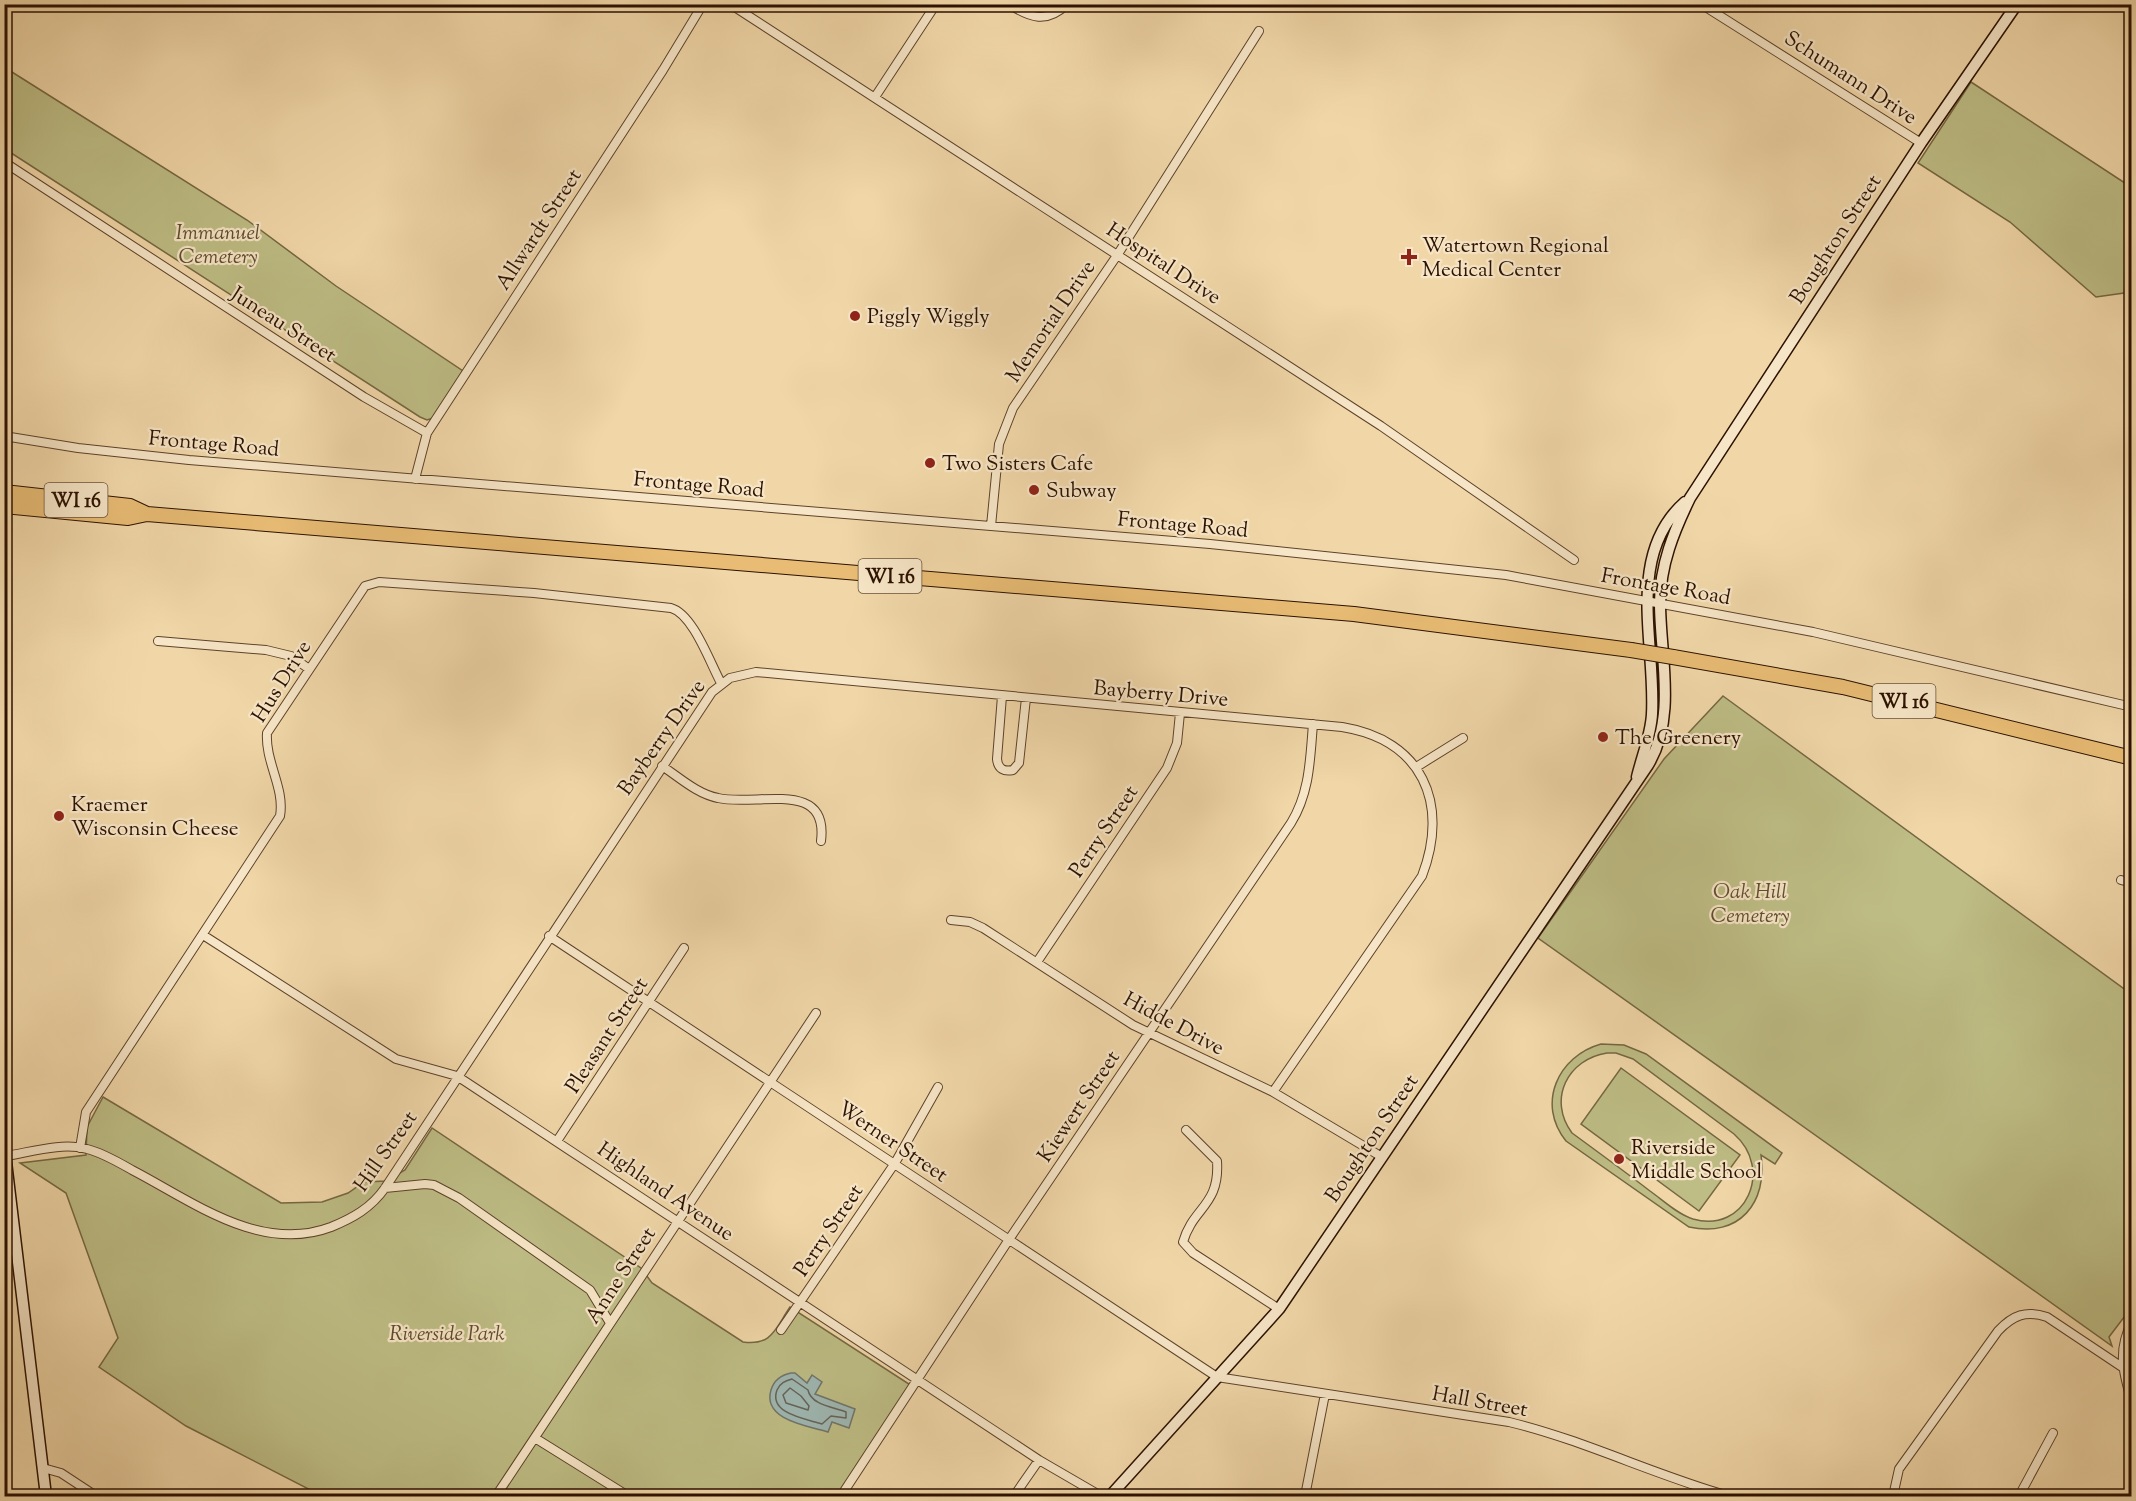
<svg xmlns="http://www.w3.org/2000/svg" width="2136" height="1501" font-family="'Sorts Mill Goudy',serif">
<style>
.green{fill:#bebd85;stroke:#756742;stroke-width:1.5;fill-rule:evenodd}
.water{fill:#9eb7b2;stroke:#70756b;stroke-width:1.5}
.lines{fill:none;stroke-linecap:round;stroke-linejoin:round}
.shore{stroke:#656459;stroke-width:1.5}
.street-casing{stroke:#5d422a;stroke-width:10}
.secondary-casing{stroke:#2c1100;stroke-width:13}
.highway-casing{stroke:#2c1100;stroke-width:16}
.street{stroke:#f6e5c6;stroke-width:8}
.secondary{stroke:#f6e5c6;stroke-width:10}
.highway{stroke:#e8bc74;stroke-width:14}
.highway-bridge-casing{stroke:#2c1100;stroke-width:16;stroke-linecap:butt}
.highway-bridge{stroke:#e8bc74;stroke-width:14}
.poi-dot{fill:#8f2418;stroke:#f6e5c6;stroke-width:2}
.labels{text-anchor:middle;stroke-width:4.5;stroke-linejoin:round;paint-order:stroke}
.shield{fill:#f6e5c6;stroke:#69513b;stroke-width:1.5}
.shield-label{font-size:20px;font-weight:bold;fill:#2c1100}
.street-label{font-size:21px;fill:#2c1100;stroke:#f6e5c6}
.park-label{font-size:21px;font-style:italic;fill:#5f4d2f;stroke:#f6e5c6}
.poi-label{font-size:21px;fill:#2c1100;stroke:#f6e5c6;text-anchor:start}
</style>
<rect width="100%" height="100%" fill="#f1d7a8"/>
<filter id="stains"><feTurbulence type="fractalNoise" baseFrequency=".00333" numOctaves="4"/><feColorMatrix values="0 0 0 0 .2 0 0 0 0 .09 0 0 0 0 .02 0 0 0 .5 -.17"/></filter>
<radialGradient id="worn" r=".72"><stop offset=".6" stop-color="#630" stop-opacity="0"/><stop offset="1" stop-color="#630" stop-opacity=".3"/></radialGradient>
<path class="green" d="M4 67 247 220 336 286 466 373 436 417 427 420 420 417 5 149Z
M1971 82 2131 187V292L2096 297 2010 222 1918 163Z
M1723 696 2131 994V1308L2109 1337 2112 1346 1538 938 1664 759Z
M1601 1044 1624 1045 1646 1054 1782 1153 1775 1164 1761 1155C1768 1203 1739 1238 1689 1227L1566 1141C1536 1104 1558 1056 1601 1044ZM1607 1053H1616L1633 1059 1734 1134C1774 1169 1746 1234 1693 1219 1677 1214 1663 1200 1650 1191 1624 1171 1598 1152 1572 1133 1547 1099 1568 1059 1607 1053Z
M1621 1068 1740 1155 1699 1211 1581 1124Z
M103 1097 281 1203 322 1202 348 1193 364 1182 386 1181 405 1170 432 1128 641 1268 652 1283 743 1342C772 1346 775 1329 790 1307L912 1386 840 1496H322L186 1426 99 1367 118 1338 66 1193 20 1163 86 1155 87 1127Z"/>
<path class="water" d="M791 1373H795L807 1383 812 1375 822 1382 815 1394 855 1409 849 1428 832 1422 828 1432C808 1426 762 1420 771 1390 774 1380 781 1375 791 1373Z"/>
<g class="lines">
<path class="shore" d="M792 1379 808 1390C811 1405 833 1407 846 1412V1418L831 1416 822 1424C807 1419 768 1414 777 1390 780 1383 785 1381 792 1379Z
M790 1388 801 1396 809 1406 808 1410 786 1403 783 1395Z"/>
<defs>
<path id="street" d="M730 4 1381 426 1574 560
M1009 4C1030 18 1047 24 1067 4
M1701 4 1921 143
M875 97 936 4
M4 162 364 397 427 433
M4 436 78 448 189 460 1210 544 1506 575 1813 632 2132 707
M415 479 427 433 663 70 703 4
M991 526 999 444 1013 408 1118 254 1259 31
M158 641 266 650 291 656 309 669
M1002 696 997 759C998 769 1004 772 1013 770L1019 763 1026 698
M662 766C679 777 697 794 718 798 755 807 829 778 821 841
M1418 766 1463 738
M2121 880 2132 883
M951 920 970 922 983 928 1133 1025 1273 1092 1382 1157
M203 935 396 1059 457 1076 1039 1460 1101 1496
M549 936 1217 1377 1509 1422C1584 1440 1654 1475 1729 1496
M1037 962 1167 768 1177 743 1180 713
M1186 1130 1217 1161C1220 1206 1193 1207 1183 1242L1193 1253 1279 1309
M557 1141 684 948
M80 1148 86 1112 280 816C285 788 265 762 267 733L365 586 379 582 534 593 671 608C693 614 710 663 721 683
M6 1156C31 1152 62 1142 87 1149 103 1153 118 1162 132 1170 192 1201 260 1254 331 1227 353 1218 371 1208 385 1188L712 692 730 678 756 672 1342 727C1422 740 1450 803 1422 876L1273 1092
M385 1188 425 1184 434 1185 459 1198 590 1290 610 1323
M2132 1322C2117 1350 2123 1373 2132 1402
M781 1330 895 1163 938 1087
M535 1438 628 1496
M43 1468 61 1473 96 1496
M496 1496 816 1013
M841 1496 1008 1241 1291 823C1310 792 1310 759 1313 724
M1014 1496 1039 1460
M1305 1496 1325 1394
M1893 1496 1899 1469 1998 1331C2013 1315 2026 1310 2047 1317L2122 1367
M2019 1496 2053 1433"/>
<path id="secondary" d="M1637 777C1642 756 1651 735 1652 714 1656 644 1625 555 1685 502
M4 1145 46 1496
M1110 1496 1279 1309 1648 765C1677 717 1660 655 1660 603 1660 565 1674 531 1690 498L1921 143 2017 4"/>
<path id="highway" d="M4 492 130 506 147 514
M4 506 128 518 147 514 1354 614 1631 650
M1673 657 1843 687 2132 758"/>
</defs>
<use href="#street" class="street-casing"/>
<use href="#secondary" class="secondary-casing"/>
<use href="#highway" class="highway-casing"/>
<use href="#street" class="street"/>
<use href="#secondary" class="secondary"/>
<use href="#highway" class="highway"/>
<defs>
<path id="highway-bridge" d="M1631 650 1673 657"/>
</defs>
<use href="#highway-bridge" class="highway-bridge-casing"/>
<use href="#highway-bridge" class="highway-bridge"/>
</g>
<g class="poi-dot">
<path d="M1406 248h6v6h6v6h-6v6h-6v-6h-6v-6h6z"/>
<circle cx="855" cy="316" r="6"/>
<circle cx="930" cy="463" r="6"/>
<circle cx="1034" cy="490" r="6"/>
<circle cx="1603" cy="737" r="6"/>
<circle cx="59" cy="816" r="6"/>
<circle cx="1619" cy="1159" r="6"/>
</g>
<g class="labels">
<g class="shield">
<rect x="44.5" y="483" width="63" height="34" rx="4.5"/>
<rect x="858.5" y="559" width="63" height="34" rx="4.5"/>
<rect x="1872.5" y="684" width="63" height="34" rx="4.5"/>
</g>
<g class="shield-label">
<text x="76" y="507">WI 16</text>
<text x="890" y="583">WI 16</text>
<text x="1904" y="708">WI 16</text>
</g>
<g class="street-label">
<text transform="translate(1851 77) rotate(33)" y="7">Schumann Drive</text>
<text transform="translate(538 229) rotate(-57)" y="7">Allwardt Street</text>
<text transform="translate(1835 239) rotate(-57)" y="7">Boughton Street</text>
<text transform="translate(1164 263) rotate(33)" y="7">Hospital Drive</text>
<text transform="translate(1050 321) rotate(-56)" y="7">Memorial Drive</text>
<text transform="translate(284 324) rotate(33)" y="7">Juneau Street</text>
<text transform="translate(214 443) rotate(5)" y="7">Frontage Road</text>
<text transform="translate(699 484) rotate(5)" y="7">Frontage Road</text>
<text transform="translate(1183 524) rotate(5)" y="7">Frontage Road</text>
<text transform="translate(1666 586) rotate(10)" y="7">Frontage Road</text>
<text transform="translate(281 681) rotate(-58)" y="7">Hus Drive</text>
<text transform="translate(1161 693) rotate(5)" y="7">Bayberry Drive</text>
<text transform="translate(661 737) rotate(-55)" y="7">Bayberry Drive</text>
<text transform="translate(1103 831) rotate(-56)" y="7">Perry Street</text>
<text transform="translate(1174 1023) rotate(28)" y="7">Hidde Drive</text>
<text transform="translate(606 1035) rotate(-57)" y="7">Pleasant Street</text>
<text transform="translate(1078 1106) rotate(-56)" y="7">Kiewert Street</text>
<text transform="translate(1371 1138) rotate(-56)" y="7">Boughton Street</text>
<text transform="translate(893 1141) rotate(34)" y="7">Werner Street</text>
<text transform="translate(385 1151) rotate(-55)" y="7">Hill Street</text>
<text transform="translate(666 1191) rotate(34)" y="7">Highland Avenue</text>
<text transform="translate(828 1230) rotate(-56)" y="7">Perry Street</text>
<text transform="translate(620 1275) rotate(-57)" y="7">Anne Street</text>
<text transform="translate(1480 1401) rotate(10)" y="7">Hall Street</text>
</g>
<g class="park-label">
<text x="218" y="239">Immanuel<tspan x="218" dy="24">Cemetery</tspan></text>
<text x="1750" y="898">Oak Hill<tspan x="1750" dy="24">Cemetery</tspan></text>
<text x="447" y="1340">Riverside Park</text>
</g>
<g class="poi-label">
<text x="1422" y="252">Watertown Regional<tspan x="1422" dy="24">Medical Center</tspan></text>
<text x="867" y="323">Piggly Wiggly</text>
<text x="942" y="470">Two Sisters Cafe</text>
<text x="1046" y="497">Subway</text>
<text x="1615" y="744">The Greenery</text>
<text x="71" y="811">Kraemer<tspan x="71" dy="24">Wisconsin Cheese</tspan></text>
<text x="1631" y="1154">Riverside<tspan x="1631" dy="24">Middle School</tspan></text>
</g>
</g>
<rect width="2136" height="1501" fill="none" stroke="#f1d7a8" stroke-width="24"/>
<rect x="6" y="6" width="2124" height="1489" fill="none" stroke="#2c1100" stroke-width="3"/>
<rect x="12" y="12" width="2112" height="1477" fill="none" stroke="#2c1100" stroke-width="1.5"/>
<rect width="100%" height="100%" filter="url(#stains)"/>
<rect width="100%" height="100%" fill="url(#worn)"/>
</svg>
